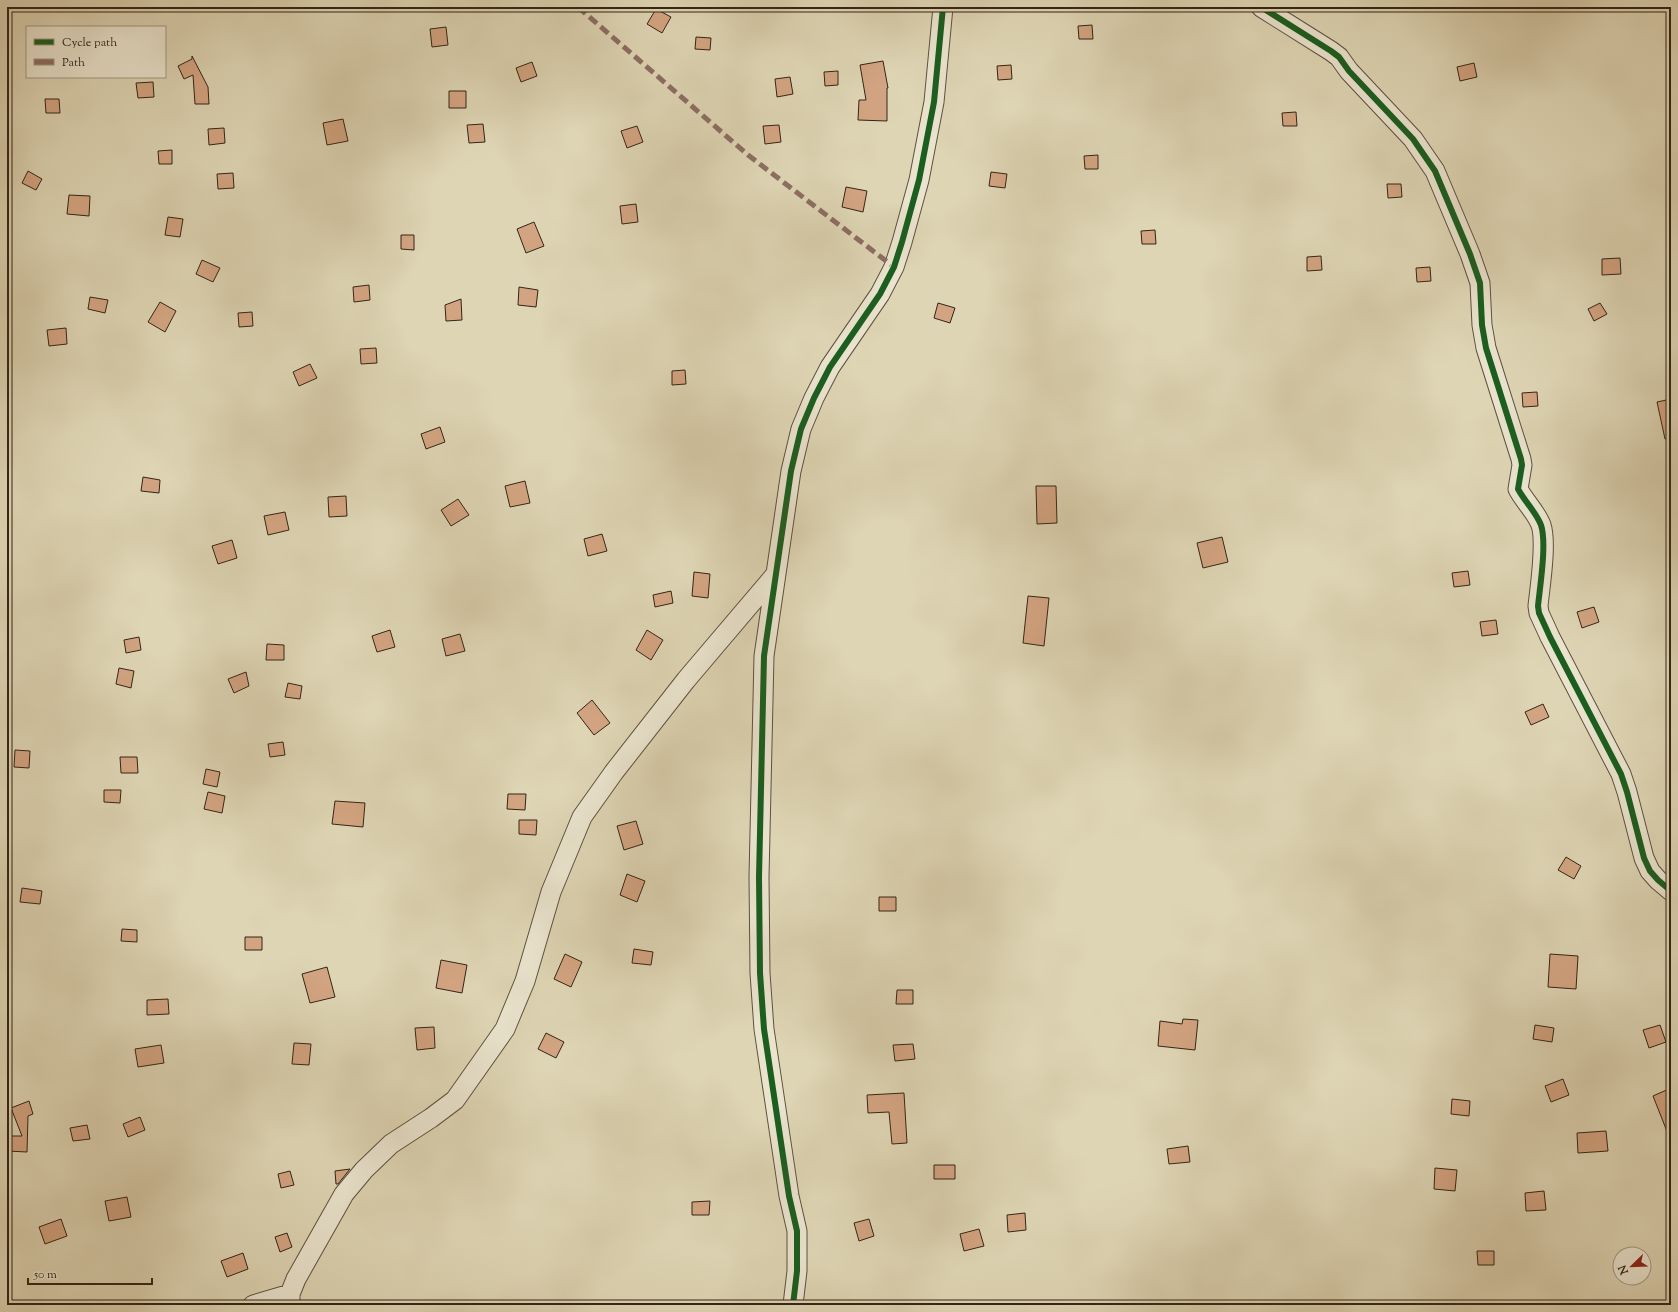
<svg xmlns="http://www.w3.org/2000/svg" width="1678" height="1312" font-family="'Sorts Mill Goudy',serif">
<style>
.building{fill:#d3a481;stroke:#332516}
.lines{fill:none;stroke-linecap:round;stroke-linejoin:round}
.minor-casing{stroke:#5e513e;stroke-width:21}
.minor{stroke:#eae4ce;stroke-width:19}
.quiet{stroke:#8d6e63;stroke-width:5;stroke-dasharray:10 5;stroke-linecap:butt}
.cycleway-casing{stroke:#eae4ce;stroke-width:8}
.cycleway{stroke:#1b5e20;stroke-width:6}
</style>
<rect width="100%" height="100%" fill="#ded5b4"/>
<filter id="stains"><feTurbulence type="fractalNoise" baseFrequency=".005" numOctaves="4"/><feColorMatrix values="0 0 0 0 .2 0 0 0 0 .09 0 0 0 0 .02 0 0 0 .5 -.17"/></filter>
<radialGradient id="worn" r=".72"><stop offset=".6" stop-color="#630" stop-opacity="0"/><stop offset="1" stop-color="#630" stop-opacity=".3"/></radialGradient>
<path class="building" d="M656 9 671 17 662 33 647 24Z
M1092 25 1093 39H1079L1078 26Z
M446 27 448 45 432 47 430 29Z
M696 37 711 38 710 50 695 49Z
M192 56 208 87 209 104H195L193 75 184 79 178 66 192 59Z
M883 61 888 88H887V121L858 120 859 100H866L860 65Z
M532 62 537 76 521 82 516 68Z
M1474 63 1477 77 1460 81 1457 67Z
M1011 65 1012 79 998 80 997 66Z
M838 71V85L825 86 824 72Z
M790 77 793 94 777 97 775 79Z
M153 82 154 97 138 98 136 83Z
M449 91H466V108H449Z
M45 99H59L60 113H46Z
M1296 112 1297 126H1283L1282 113Z
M343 119 348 141 327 145 323 123Z
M483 124 485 142 469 143 467 125Z
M779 125 781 142 765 144 763 126Z
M637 126 643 142 627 148 621 131Z
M224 128 225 143 209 145 208 129Z
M172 150V164H159L158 151Z
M1098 155V169H1085L1084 156Z
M28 171 42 179 36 190 22 183Z
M991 172 1007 174 1005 188 989 186Z
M233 173 234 188 218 189 217 174Z
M1387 184H1401L1402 197 1388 198Z
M846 187 867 191 863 212 842 207Z
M69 195 90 196 89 216 67 214Z
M636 204 638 222 622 224 620 206Z
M168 217 183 219 180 237 165 235Z
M534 222 544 246 526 253 517 229Z
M1155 230 1156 244H1142L1141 231Z
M401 235H414V250L401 249Z
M1321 256 1322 270 1307 271V257Z
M1620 258 1621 274 1602 275V259Z
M202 260 220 268 213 282 196 274Z
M1430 267 1431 281 1417 282 1416 268Z
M369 285 370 300 354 302 353 287Z
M519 287 538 290 536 307 518 305Z
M90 297 108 300 105 313 88 309Z
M461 299 462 320 446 321 445 305Z
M160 302 176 311 165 332 148 322Z
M938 303 955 308 950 323 934 318Z
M1600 303 1607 314 1594 321 1588 309Z
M252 312 253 326 239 327 238 313Z
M66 328 67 344 49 346 47 330Z
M376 348 377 363 361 364 360 349Z
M310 364 317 378 299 386 293 372Z
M685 370 686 384 672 385V371Z
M1537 392 1538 406 1523 407 1522 393Z
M1671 399V438L1665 439 1657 402Z
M440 427 445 442 426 449 421 434Z
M143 477 160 480 159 493 141 491Z
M525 481 530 503 510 507 505 486Z
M1036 486H1056L1057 523 1037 524Z
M346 496 347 516 329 517 328 497Z
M458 499 469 515 451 526 441 510Z
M285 512 289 530 268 535 264 516Z
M602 534 607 551 588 556 584 539Z
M1222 537 1228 562 1203 568 1197 543Z
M232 540 237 558 218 564 212 546Z
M1468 571 1470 585 1454 587 1452 573Z
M694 572 710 574 708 598 692 596Z
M671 591 673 603 655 607 653 595Z
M1028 596 1049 598 1044 646 1023 643Z
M1594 607 1599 622 1582 628 1577 612Z
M1496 620 1498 634 1482 636 1480 622Z
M390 630 395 647 377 652 372 636Z
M647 630 663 640 651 660 636 650Z
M460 634 465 651 446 656 442 639Z
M139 637 141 650 126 653 124 640Z
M267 644 284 645V660H266Z
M119 668 134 671 131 688 116 684Z
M246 672 249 686 234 693 228 679Z
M288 683 302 686 300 699 285 697Z
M592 700 610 723 594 735 577 713Z
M1543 704 1549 717 1531 725 1525 712Z
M283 742 285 755 270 757 268 744Z
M15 750 30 751 29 768 14 767Z
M120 757H137L138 773H121Z
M206 769 220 772 217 787 203 784Z
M104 790H121L120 803 104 802Z
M208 792 225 796 222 813 204 809Z
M508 794H526L525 810 507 809Z
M335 801 365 803 363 827 332 824Z
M519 820H537L536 835 519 834Z
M636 821 643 844 624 850 617 826Z
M1566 857 1581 866 1574 879 1558 870Z
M627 874 645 881 637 902 620 895Z
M22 888 42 891 40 904 20 902Z
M879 897H896V911H879Z
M122 929 137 930V942L121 941Z
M245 937H262V950H245Z
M634 949 653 952 651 965 632 963Z
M565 954 582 962 571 987 554 979Z
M1550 954 1578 956 1576 989 1548 987Z
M441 960 467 965 462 993 436 988Z
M327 967 335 997 310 1003 302 974Z
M897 990H913V1004H896Z
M168 999 169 1014 147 1015V1000Z
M1183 1019 1198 1020 1195 1050 1158 1046 1160 1021 1182 1024Z
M1535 1025 1554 1028 1552 1042 1533 1039Z
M1660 1025 1666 1042 1649 1048 1643 1030Z
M434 1027 435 1048 417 1050 415 1028Z
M546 1033 564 1042 556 1058 538 1049Z
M294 1043 311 1044 309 1065 292 1064Z
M913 1044 915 1059 895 1061 893 1045Z
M161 1045 164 1063 138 1067 135 1049Z
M1563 1079 1569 1095 1551 1102 1545 1086Z
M1671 1088V1139H1670L1653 1096Z
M904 1093 907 1143 892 1144 889 1112 868 1113 867 1095Z
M1452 1099 1470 1101 1469 1116 1451 1114Z
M29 1101 33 1114 28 1116 27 1152 7 1151V1136H22L11 1108Z
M140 1117 145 1130 128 1137 123 1124Z
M87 1125 90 1139 73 1141 70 1128Z
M1606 1131 1608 1151 1578 1153 1577 1133Z
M1188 1146 1190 1162 1169 1164 1167 1149Z
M934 1165H955V1179H934Z
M1435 1168 1457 1170 1455 1191 1434 1189Z
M350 1169 338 1184H336L335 1171Z
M290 1171 294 1185 281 1188 278 1174Z
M1544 1191 1546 1210 1526 1211 1525 1193Z
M127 1197 131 1217 109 1221 105 1201Z
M710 1201 709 1215H692V1202Z
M1025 1213 1026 1230 1008 1232 1007 1215Z
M61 1219 67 1236 45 1244 39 1227Z
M869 1219 874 1236 859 1241 854 1223Z
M979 1229 984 1246 964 1251 960 1234Z
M287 1233 292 1247 280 1252 275 1237Z
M1477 1251H1494V1265H1478Z
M243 1253 248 1269 227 1277 221 1261Z"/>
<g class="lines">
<defs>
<path id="minor" d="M1261 7 1331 51 1339 57 1349 71 1413 139 1435 171 1470 254 1480 283 1482 325 1486 348 1521 459 1522 465 1518 489C1525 502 1536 512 1541 525 1547 543 1540 586 1538 606L1539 613 1550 637 1621 774 1627 792 1644 858 1650 871 1658 880 1671 891
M253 1305 290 1294
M290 1305V1294L296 1279 344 1194 364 1170 391 1144 431 1118 455 1100 505 1029 525 981 551 892 582 817 614 772 686 680 776 574
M793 1305 797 1271V1231L789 1196 764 1029 760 973 759 877 764 656 791 471 801 429 814 398 830 367 880 294 894 267 902 242 919 180 934 102 943 7"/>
</defs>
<use href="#minor" class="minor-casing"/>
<use href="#minor" class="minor"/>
<path class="quiet" d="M578 7 748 155 894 267"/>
<defs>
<path id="cycleway" d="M1261 7 1331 51 1339 57 1349 71 1413 139 1435 171 1470 254 1480 283 1482 325 1486 348 1521 459 1522 465 1518 489C1525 502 1536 512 1541 525 1547 543 1540 586 1538 606L1539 613 1550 637 1621 774 1627 792 1644 858 1650 871 1658 880 1671 891
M793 1305 797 1271V1231L789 1196 764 1029 760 973 759 877 764 656 791 471 801 429 814 398 830 367 880 294 894 267 902 242 919 180 934 102 943 7"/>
</defs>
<use href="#cycleway" class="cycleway-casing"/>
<use href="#cycleway" class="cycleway"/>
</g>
<rect width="1678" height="1312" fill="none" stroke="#ded5b4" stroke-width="24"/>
<rect x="8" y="8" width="1662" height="1296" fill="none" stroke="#332516" stroke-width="2"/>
<rect x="12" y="12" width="1654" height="1288" fill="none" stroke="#332516"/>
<rect x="26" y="26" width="140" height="52" fill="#eae4ce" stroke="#a19884"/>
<rect x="34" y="39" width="20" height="6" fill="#1b5e20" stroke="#a19884"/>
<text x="62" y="46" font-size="12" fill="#332516">Cycle path</text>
<rect x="34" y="59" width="20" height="6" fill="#8d6e63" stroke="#a19884"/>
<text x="62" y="66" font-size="12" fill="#332516">Path</text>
<g transform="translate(1632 1266) rotate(247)"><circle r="19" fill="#eae4ce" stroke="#a19884"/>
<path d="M0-3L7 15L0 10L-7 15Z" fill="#8f2418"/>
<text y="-6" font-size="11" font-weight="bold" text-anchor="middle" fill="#332516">N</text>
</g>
<path d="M28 1278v6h124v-6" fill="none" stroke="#332516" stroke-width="2"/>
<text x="34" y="1278" font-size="12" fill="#332516" stroke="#eae4ce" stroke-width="3" paint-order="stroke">50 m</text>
<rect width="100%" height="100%" filter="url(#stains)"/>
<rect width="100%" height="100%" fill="url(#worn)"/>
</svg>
